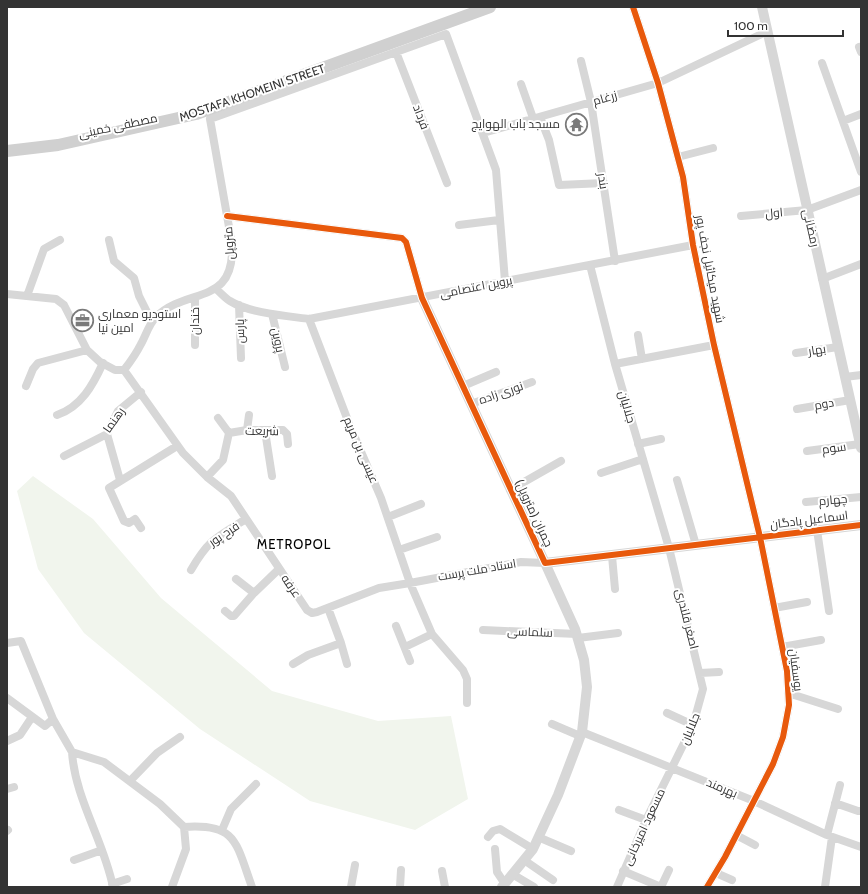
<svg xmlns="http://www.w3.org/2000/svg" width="868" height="894" font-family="Cabin,Cairo,sans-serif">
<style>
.green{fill:#f1f5ed}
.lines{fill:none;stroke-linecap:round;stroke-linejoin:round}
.minor{stroke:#d7d7d7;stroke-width:8}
.tertiary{stroke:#d7d7d7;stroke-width:10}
.secondary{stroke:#d0d0d0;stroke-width:12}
.cycleway-casing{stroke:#fff;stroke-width:8}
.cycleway{stroke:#e8590c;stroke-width:6}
.labels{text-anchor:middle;stroke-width:4;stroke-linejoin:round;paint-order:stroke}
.street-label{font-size:12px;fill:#333;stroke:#fff}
.poi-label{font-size:12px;fill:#333;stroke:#fff;text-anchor:end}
.neighbourhood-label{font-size:13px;letter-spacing:1px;fill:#000;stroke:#fff}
</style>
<rect width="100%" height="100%" fill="#fff"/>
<path class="green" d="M33 476 93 519 161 598 272 691 378 721 451 716 468 799 415 830 310 801 200 729 84 633 38 569 17 491Z"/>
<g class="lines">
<path class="minor" d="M633 7 658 83 683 177 693 245 714 345 760 537 787 671 789 705 783 737 773 764 725 857 707 887
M859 47 861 52
M396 52 447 183
M581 61 591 102 615 261
M822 63 861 172
M521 84 533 118
M540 117 549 140 559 185 604 183
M210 119 446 34 496 170 505 281
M843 121 861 114
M483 133 658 83 766 32
M678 157 713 148
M227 216 402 238 406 242 422 298
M741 216 807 210 861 190
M459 225 499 220
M109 240 114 261 134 278 139 296 152 322
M590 265 615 364 669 548 703 689 693 725 646 820 617 887
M822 279 861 264
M216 289C221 293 225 298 230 301 249 313 287 316 309 319L693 245
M7 294 56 299 64 305 87 350 100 362 115 370H124C131 361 136 354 141 344 146 335 149 324 156 317 188 286 235 307 232 244L210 119
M27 296 44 249 60 240
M195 297V345
M239 305 241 358
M272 314 285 367
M309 319 350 426 381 498 410 583 521 562 545 563
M638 335 642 359
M796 353 838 347
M615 364 714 345
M124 370 183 453 207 477 231 496 307 610 312 613 317 612 379 588 410 583 432 634 463 670 467 679V703
M845 377 861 375
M26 386 33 369 38 363 87 350
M463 386 496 372
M471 404 532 382
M797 409 850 400
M57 415C81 407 93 385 103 363
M218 418 229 433
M247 430 249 415
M265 431 272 476
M107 434 120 480
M638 444 661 439
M807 451 860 444
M64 456 107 434 118 411 141 392
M601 473 643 459
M207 477 223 460 229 433 247 430H283L287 434 288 444
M677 480 696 545
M510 490 561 461
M806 502 861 497
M388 517 421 504
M141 528 135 519 129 523 124 521 109 488 177 446
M817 530 829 611
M399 550 437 537
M612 556 615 589
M191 570C209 539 217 537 246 519
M236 579 254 593
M328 608 341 643 347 664
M774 608 807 602
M225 611 231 616H234L254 593 279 569
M396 626 410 661
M483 630 577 634
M578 638 618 633
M7 643 21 641 53 719 72 752 104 762 160 804 184 827C237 823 236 843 252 887
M405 647 432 634
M782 647 821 640
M293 664 308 655 341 643
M700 673 719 672
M788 693 838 709
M7 698 45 726 53 719
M667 713 693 725
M552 724 580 736
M582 732 754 801 827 835 861 847
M7 741 20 735 32 717
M72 752C75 799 104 841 113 887
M130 781 157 753 180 737
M7 789 14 787
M835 803 858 811H861
M619 810 646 820
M222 830 231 809 256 784
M7 831 8 830
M736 835 755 845
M827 835 840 785
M488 837 493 831 500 829 533 849
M538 837 571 851
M495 849 497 872 505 884
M74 860 102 850
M524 860 553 880
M442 871 445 887
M623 871 661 887 669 870
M716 873 732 880
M512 874 534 887
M112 884 127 879
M172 887 186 849 184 827
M351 887 355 865
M400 887 401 870
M825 887 832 837"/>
<path class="tertiary" d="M762 7 861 448
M422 298 545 563 861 525
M502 887 533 849 558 795 582 732 587 687 584 660 575 629 545 563"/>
<path class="secondary" d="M7 151 58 145 196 114 490 7"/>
<defs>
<path id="cycleway" d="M633 7 658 83 683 177 693 245 714 345 760 537 787 671 789 705 783 737 773 764 725 857 707 887
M227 216 402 238 406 242 422 298 545 563 861 525"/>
</defs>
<use href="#cycleway" class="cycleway-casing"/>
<use href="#cycleway" class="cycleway"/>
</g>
<defs>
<symbol id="temple-ring" viewBox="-11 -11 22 22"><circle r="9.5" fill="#fff" stroke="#7a7a7a" stroke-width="1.5"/><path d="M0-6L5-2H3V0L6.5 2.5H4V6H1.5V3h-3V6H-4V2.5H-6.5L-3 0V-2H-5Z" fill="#7a7a7a"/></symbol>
<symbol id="office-ring" viewBox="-11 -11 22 22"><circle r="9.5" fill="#fff" stroke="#7a7a7a" stroke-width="1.5"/><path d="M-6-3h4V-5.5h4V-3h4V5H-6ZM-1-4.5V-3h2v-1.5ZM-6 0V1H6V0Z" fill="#7a7a7a"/></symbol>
</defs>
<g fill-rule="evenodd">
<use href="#temple-ring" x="564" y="112" width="25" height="25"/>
<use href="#office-ring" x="70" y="308" width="25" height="25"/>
</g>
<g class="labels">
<g class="street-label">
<text transform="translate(252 93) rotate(-19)" y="4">MOSTAFA KHOMEINI STREET</text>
<text transform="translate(605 98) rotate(-16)" y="4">زرغام</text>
<text transform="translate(421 117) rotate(69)" y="4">فرداد</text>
<text transform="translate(118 126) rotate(-12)" y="4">مصطفی خمینی</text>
<text transform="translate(603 181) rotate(81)" y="4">بندر</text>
<text transform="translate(774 213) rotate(-5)" y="4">اول</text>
<text transform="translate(811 228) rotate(77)" y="4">رمضانی</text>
<text transform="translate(229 243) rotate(-94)" y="4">متروپل</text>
<text transform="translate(710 269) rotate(79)" y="4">شهید میکائیل نجف پور</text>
<text transform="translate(476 287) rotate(-11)" y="4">پروین اعتصامی</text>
<text transform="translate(195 321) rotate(-90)" y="4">خندان</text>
<text transform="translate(240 331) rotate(-91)" y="4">پارس</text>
<text transform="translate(278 340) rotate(78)" y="4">پروین</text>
<text transform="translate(817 350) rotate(-9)" y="4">بهار</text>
<text transform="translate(501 393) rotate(-19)" y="4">نوری زاده</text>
<text transform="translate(824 404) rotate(-10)" y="4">دوم</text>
<text transform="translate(627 407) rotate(74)" y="4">جلالیان</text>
<text transform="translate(114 420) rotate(-55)" y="4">رهنما</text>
<text transform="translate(262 431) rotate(1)" y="4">شریعت</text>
<text transform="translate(834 448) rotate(-8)" y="4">سوم</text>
<text transform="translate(361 450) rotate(67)" y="4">عیسی بن مریم</text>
<text transform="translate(833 500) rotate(-5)" y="4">چهارم</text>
<text transform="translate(534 513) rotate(65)" y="4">چمران (متروپل)</text>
<text transform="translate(809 520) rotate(-7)" y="4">اسماعیل پادگان</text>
<text transform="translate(224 534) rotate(-34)" y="4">فرح پور</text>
<text transform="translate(477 570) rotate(-10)" y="4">استاد ملت پرست</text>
<text transform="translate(291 586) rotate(56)" y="4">عرفه</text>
<text transform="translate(687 619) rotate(76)" y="4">اصغر قلندری</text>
<text transform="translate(530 632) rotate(2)" y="4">سلماسی</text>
<text transform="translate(796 670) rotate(83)" y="4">یوسفیان</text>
<text transform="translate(690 729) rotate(-68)" y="4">جلالیان</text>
<text transform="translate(722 788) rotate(23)" y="4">بهرمند</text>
<text transform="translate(644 827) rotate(-65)" y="4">مسعود امیرخانی</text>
</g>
<g class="poi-label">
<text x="560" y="128">مسجد باب الهوایج</text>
<text x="98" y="318" text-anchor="start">استودیو معماری<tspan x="98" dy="14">امین نیا</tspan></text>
</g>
<g class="neighbourhood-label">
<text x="294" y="549">METROPOL</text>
</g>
</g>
<rect width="868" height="894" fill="none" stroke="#333333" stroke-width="16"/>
<path d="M728 30v6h115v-6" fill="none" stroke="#333333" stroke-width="2"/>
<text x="734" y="30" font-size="12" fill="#333333" stroke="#ffffff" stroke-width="3" paint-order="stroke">100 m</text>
</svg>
